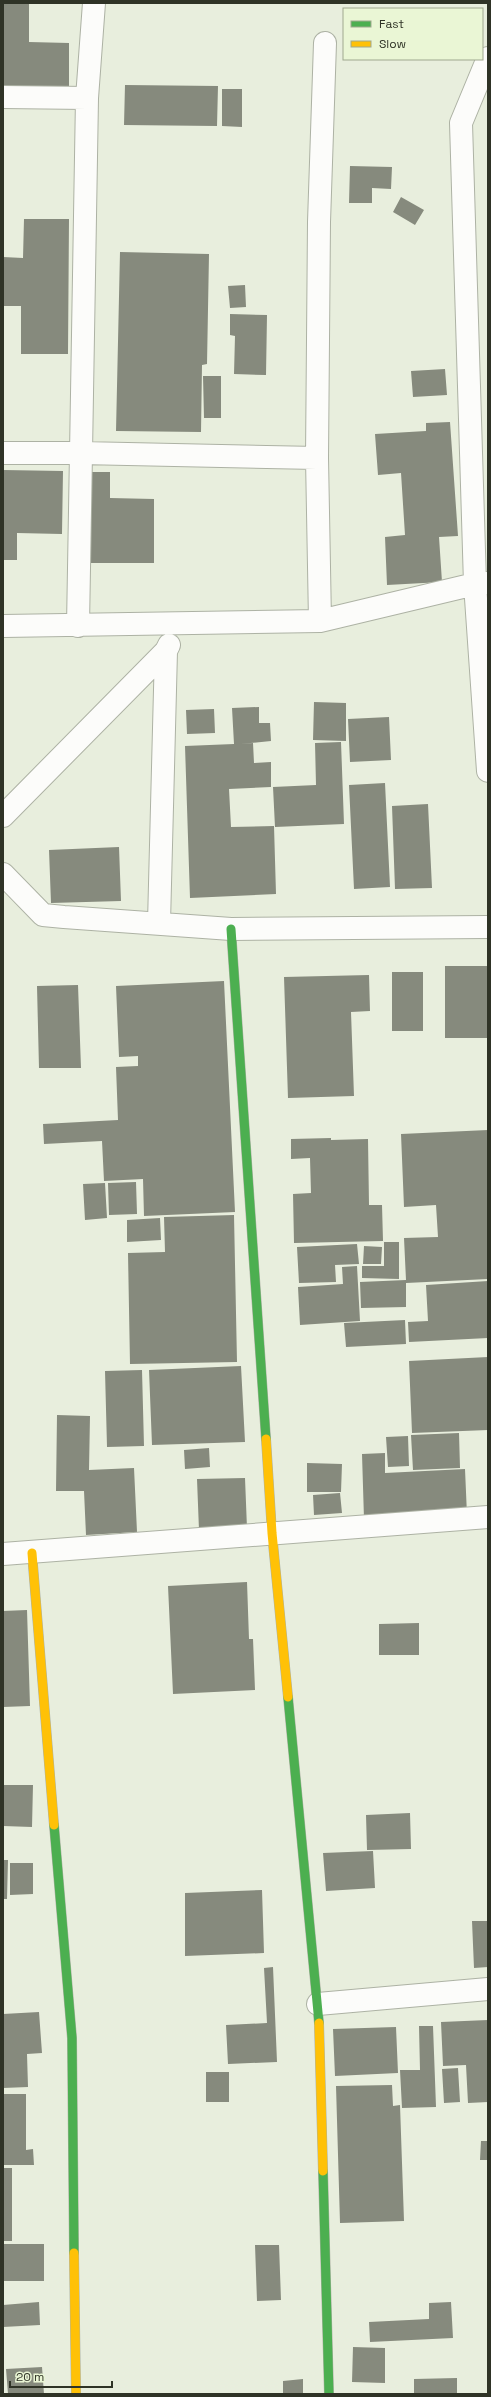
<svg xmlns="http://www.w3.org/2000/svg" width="491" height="2397" font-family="'Space Grotesk',sans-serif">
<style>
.building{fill:#868a7d}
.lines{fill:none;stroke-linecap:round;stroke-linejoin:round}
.street-casing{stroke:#adb2a4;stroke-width:24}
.fast-casing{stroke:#adb2a4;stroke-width:10}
.slow-casing{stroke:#adb2a4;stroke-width:10}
.street{stroke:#fcfcfa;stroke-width:22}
.fast{stroke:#4caf50;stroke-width:9}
.slow{stroke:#ffc107;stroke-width:9}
</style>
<rect width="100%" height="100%" fill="#e8eedd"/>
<path class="building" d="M3 3H29V42L69 43V90H4Z
M125 85 218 86 217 126 124 125Z
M222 89H242V127L222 126Z
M350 166 392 167 391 189 372 188V203H349Z
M401 197 424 210 415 225 393 212Z
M24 219H69L68 354H21V306H3V257L23 258Z
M120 252 209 254 207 364 202 365 201 432 116 431Z
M245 285 246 307 230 308 228 286Z
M230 314 267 315 266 375 234 374 235 336 230 335Z
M445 369 447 395 413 397 411 371Z
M203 376H221V418H204Z
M450 422 458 536 439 537 442 582 387 585 385 537 405 535 401 473 378 475 375 434 426 431V423Z
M3 470 63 471 62 534 17 533V560H3Z
M88 472H110V498L154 499V563H88Z
M314 702 346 703V741L313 740Z
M259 707V723H270L271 741 240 744 253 743 254 763 271 762V787L229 789 231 827 274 826 276 894 190 898 185 746 234 744 232 708Z
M214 709 215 733 187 734 186 710Z
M389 717 391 760 350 762 348 719Z
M341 742 344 824 275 827 273 787 316 785 315 743Z
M385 783 390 887 354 889 349 785Z
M428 804 432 888 395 889 392 806Z
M119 847 121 901 51 903 49 850Z
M445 966H488V1038H445Z
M392 972H423V1031H392Z
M369 975 370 1011 351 1012 354 1096 288 1098 284 977Z
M224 981 235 1212 144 1216 143 1179 104 1181 102 1141 44 1144 43 1124 118 1120 116 1067 138 1066V1056L119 1057 116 986Z
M78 985 81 1068H39L37 986Z
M488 1130V1279L406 1283V1307L361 1308 360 1282 406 1280 404 1238 438 1237 436 1205 404 1207 401 1134Z
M331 1138V1140L368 1139 369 1205H382L383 1241 294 1243 293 1194 311 1193 310 1158 291 1159V1139Z
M136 1182 137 1214 109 1215 108 1183Z
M105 1183 107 1218 85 1220 83 1184Z
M234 1215 237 1362 130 1364 128 1253 165 1252 164 1217Z
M160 1218 161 1240 127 1242V1220Z
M384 1242H399V1279L362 1278V1266H384Z
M357 1244 359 1264 335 1265 336 1282 299 1283 297 1247Z
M364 1246 382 1247 381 1264H363Z
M357 1266 360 1321 300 1325 298 1287 343 1284 342 1267Z
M488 1281V1338L409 1342 408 1322 428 1321 426 1285Z
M405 1320 406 1344 346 1347 344 1323Z
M488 1357V1430L412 1433 409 1361Z
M241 1366 245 1442 152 1445 149 1370Z
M142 1370 144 1446 107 1447 105 1371Z
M57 1415 90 1416 89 1470 134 1468 137 1532 86 1535 84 1491H56Z
M459 1433 460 1468 413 1470 411 1435Z
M408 1436 409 1466 388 1467 386 1437Z
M209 1448 210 1467 185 1469 184 1450Z
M385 1453V1473L465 1469 467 1515 364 1519 362 1454Z
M307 1463 342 1464 341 1492H307Z
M245 1478 247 1528 199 1530 197 1479Z
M340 1493 342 1513 314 1515 313 1495Z
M247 1582 249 1639H253L255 1690 173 1694 168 1586Z
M27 1610 30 1706 3 1707V1611Z
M419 1623V1655H379V1624Z
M3 1785H33L32 1827 3 1826Z
M410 1813 411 1849 367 1850 366 1815Z
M373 1851 375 1888 326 1891 323 1853Z
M3 1860H8L7 1899H3Z
M10 1863H33V1894L10 1895Z
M262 1890 264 1953 185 1956V1893Z
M472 1921H488V1967L474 1968Z
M273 1967 277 2062 228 2064 226 2025 267 2023 264 1968Z
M39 2012 42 2053 27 2054 28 2087 3 2088V2014Z
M488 2020V2102L468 2103 466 2065 443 2066 441 2022Z
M419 2026H433L436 2107 402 2108 400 2070H420Z
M396 2027 398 2073 335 2076 333 2029Z
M458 2068 460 2102 444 2103 442 2069Z
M206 2072H229V2102H206Z
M392 2085 393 2106 400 2105 404 2221 340 2223 336 2086Z
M3 2094H26V2150L33 2149 34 2165H3Z
M481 2141H488V2160H480Z
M3 2168H12V2241H3Z
M3 2244H44V2281H3Z
M255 2245H279L281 2300 257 2301Z
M39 2302 40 2325 3 2327V2305Z
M451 2302 453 2338 370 2342 369 2322 429 2319V2303Z
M353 2347 385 2348V2383L352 2382Z
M42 2367 44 2394H8L6 2369Z
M457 2378V2394H414V2379Z
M303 2379V2393L283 2394V2381Z"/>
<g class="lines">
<defs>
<path id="street" d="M488 58 461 123 475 584 488 771
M3 97 87 98
M3 453H81L87 98 94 3
M320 621 317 458 319 222 325 43
M3 626 320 621 475 584 488 583
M78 626 81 453 317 458
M3 816 166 651 169 645
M3 874 43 915 64 917 231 929 488 927
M159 923 166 651
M3 1554 488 1517
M318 2004 488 1989"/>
<path id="fast" d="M231 929 266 1439
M288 1697 319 2023
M54 1825 72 2038 74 2253
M323 2171 329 2394"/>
<path id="slow" d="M266 1439 272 1533 288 1697
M32 1553 54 1825
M319 2023 323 2171
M74 2253 76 2394"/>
</defs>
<use href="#street" class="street-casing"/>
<use href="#fast" class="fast-casing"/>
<use href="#slow" class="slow-casing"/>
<use href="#street" class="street"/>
<use href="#fast" class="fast"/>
<use href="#slow" class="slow"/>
</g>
<rect width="491" height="2397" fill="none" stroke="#2f3326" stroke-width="8"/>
<rect x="343" y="8" width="140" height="52" fill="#eaf6d5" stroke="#9fa88f"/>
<rect x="351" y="21" width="20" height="6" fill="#4caf50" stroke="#9fa88f"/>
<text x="379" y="28" font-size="12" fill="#2f3326">Fast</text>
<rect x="351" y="41" width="20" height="6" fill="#ffc107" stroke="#9fa88f"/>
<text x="379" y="48" font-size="12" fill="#2f3326">Slow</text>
<path d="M10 2381v6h102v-6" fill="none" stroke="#2f3326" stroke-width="2"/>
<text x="16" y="2381" font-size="12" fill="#2f3326" stroke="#eaf6d5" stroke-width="3" paint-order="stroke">20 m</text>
</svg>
